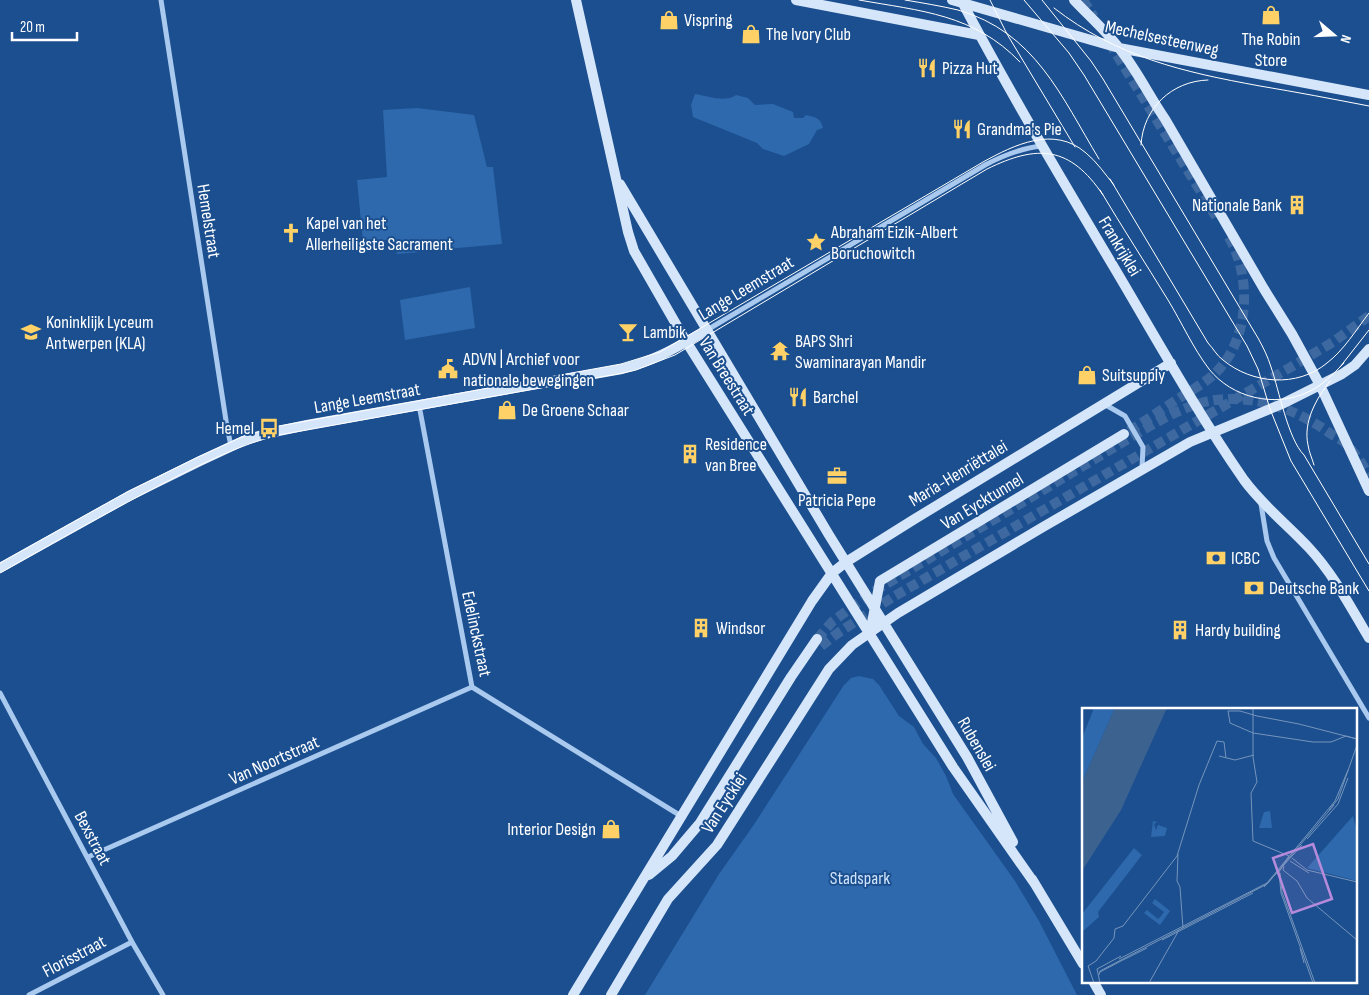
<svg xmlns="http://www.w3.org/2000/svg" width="1369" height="995" font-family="'Sofia Sans Condensed',sans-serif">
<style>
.green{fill:#2e69ad}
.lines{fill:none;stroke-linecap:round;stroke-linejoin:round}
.secondary-tunnel{stroke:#3d69a0;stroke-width:10;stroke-dasharray:10 5;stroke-linecap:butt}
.street{stroke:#a9c9ee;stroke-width:5}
.secondary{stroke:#d6e6fa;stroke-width:10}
.tram{stroke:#fff;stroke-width:1}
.labels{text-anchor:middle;stroke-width:4;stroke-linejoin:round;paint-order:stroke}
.poi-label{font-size:18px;fill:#fff;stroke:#1b4f8f;text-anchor:start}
.street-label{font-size:18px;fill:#fff;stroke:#1b4f8f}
.park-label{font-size:18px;fill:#cfe3fa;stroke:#1b4f8f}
.inset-river{fill:none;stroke:#3c6290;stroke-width:2.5}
.inset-road{fill:none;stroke:#7695bc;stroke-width:1}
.view{fill:#b68bdc;fill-opacity:0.15;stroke:#b68bdc;stroke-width:2.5}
.inset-edge{fill:none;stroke:#fff;stroke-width:2.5}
</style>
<rect width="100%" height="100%" fill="#1b4f8f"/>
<path class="green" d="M695 94C707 96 725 103 736 95L748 98 755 105 773 104 793 112 794 118H803L806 115C815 117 821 118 823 128L817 130 809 144 784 156 763 149 757 143 693 117 691 105Z
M417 108 474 115 487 167H493L502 244 436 250 435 239 420 241 421 252 397 254 395 239 363 242 357 180 387 177 383 110Z
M470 287 475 328 405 340 400 300Z
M859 676 873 679 879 685 899 716 914 727 923 744 936 758 946 776 953 794 1015 881 1039 921 1077 995H645L719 874 753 826 844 685 851 678Z"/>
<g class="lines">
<path class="secondary-tunnel" d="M1083 0 1094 17
M1109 42 1218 220
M1129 431C1147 420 1164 408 1181 397 1195 388 1210 380 1221 367 1250 333 1251 274 1228 236
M817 639 833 621 873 592 1133 436C1157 422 1181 407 1209 401 1252 393 1297 409 1331 434 1336 437 1343 440 1347 445 1356 454 1363 465 1369 476
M821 646 838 633 893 597 1291 367 1333 342 1369 316"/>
<path class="street" d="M161 0 227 427 231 446
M707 330 985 165C1004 155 1021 148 1042 146
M1104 404 1125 416 1143 447 1142 468
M419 405 472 687 681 816
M1261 504 1267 541 1274 558 1369 718
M0 693 132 942 163 995
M88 857 472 687
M29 995 132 942"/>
<path class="secondary" d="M576 0 628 232 634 251 684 338 953 767 1035 884
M796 0 979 35
M952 0 1119 48 1369 95
M961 0C1009 91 1062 180 1115 269 1157 340 1197 412 1244 480 1263 506 1289 526 1310 549 1334 575 1351 608 1369 638
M1074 0C1089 16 1106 31 1119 48 1137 70 1149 96 1165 119L1264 289 1292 334 1320 385 1369 491
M620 184 829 535 967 757 1013 842
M0 568 129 496 200 461 245 440 269 433 307 425 622 369C657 360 677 347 707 330
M870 633 880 581 1124 434
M649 875 672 856 700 823 791 677 817 639
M1032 879 1083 964
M1093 981 1101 995
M573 995 812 601 832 573 846 562 913 520 1171 363
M611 995 668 899 717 845 829 669 852 645 898 613 1043 527 1190 442 1282 404 1342 374 1355 365 1369 349"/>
<path class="tram" d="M859 0C921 11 974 14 1020 62
M905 0C923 3 941 6 958 10 1035 32 1061 96 1099 159
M990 0 1007 34 1075 147
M1024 0 1069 53 1084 75 1247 346 1258 369 1270 409 1291 461 1369 591
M1042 0 1091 61 1103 79 1258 338C1263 347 1268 357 1271 367 1279 390 1288 439 1304 455L1369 564
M1054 8C1117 57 1183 72 1260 86 1296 92 1333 99 1369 106
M1141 145C1143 108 1172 81 1208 80
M1110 179 1208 343C1213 348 1217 356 1223 360 1252 384 1297 388 1327 363 1344 350 1356 330 1369 313
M1100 190C1122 227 1146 264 1168 300 1182 323 1193 348 1209 369 1232 398 1275 408 1308 392 1322 386 1333 374 1344 363
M1340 367 1369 330
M1314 465C1312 458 1309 452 1308 445 1303 422 1316 399 1330 381
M0 563 127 492 198 457 244 436 279 426 621 364 660 352 983 162C1014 145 1054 125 1086 153 1097 162 1105 174 1114 185
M0 573C57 541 113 509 170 480 206 462 241 444 279 435L623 373 636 370 675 355 987 169C1038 144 1070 146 1103 195"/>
</g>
<defs>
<symbol id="shop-bare" viewBox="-9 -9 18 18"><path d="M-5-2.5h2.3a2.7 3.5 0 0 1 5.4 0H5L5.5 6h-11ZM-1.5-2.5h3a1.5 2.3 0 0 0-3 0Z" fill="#ffd166" stroke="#1b4f8f" stroke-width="2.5" paint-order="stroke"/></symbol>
<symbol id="restaurant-bare" viewBox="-9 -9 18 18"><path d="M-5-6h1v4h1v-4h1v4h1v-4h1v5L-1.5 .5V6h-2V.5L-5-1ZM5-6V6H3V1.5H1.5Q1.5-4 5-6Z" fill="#ffd166" stroke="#1b4f8f" stroke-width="2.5" paint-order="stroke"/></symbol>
<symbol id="building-bare" viewBox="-9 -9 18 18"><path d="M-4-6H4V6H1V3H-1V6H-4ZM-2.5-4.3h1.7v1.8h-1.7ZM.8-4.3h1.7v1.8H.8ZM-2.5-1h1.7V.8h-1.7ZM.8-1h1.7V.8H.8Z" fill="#ffd166" stroke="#1b4f8f" stroke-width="2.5" paint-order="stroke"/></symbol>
<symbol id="church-bare" viewBox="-9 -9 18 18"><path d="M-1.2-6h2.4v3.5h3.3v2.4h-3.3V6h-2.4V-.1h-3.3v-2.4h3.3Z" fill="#ffd166" stroke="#1b4f8f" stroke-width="2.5" paint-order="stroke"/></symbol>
<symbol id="sight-bare" viewBox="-9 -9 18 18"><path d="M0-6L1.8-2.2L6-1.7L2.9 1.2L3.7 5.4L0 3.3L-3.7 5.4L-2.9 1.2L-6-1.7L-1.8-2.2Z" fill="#ffd166" stroke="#1b4f8f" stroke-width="2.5" paint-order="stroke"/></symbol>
<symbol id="university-bare" viewBox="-9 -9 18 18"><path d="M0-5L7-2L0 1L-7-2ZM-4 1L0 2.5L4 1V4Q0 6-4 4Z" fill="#ffd166" stroke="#1b4f8f" stroke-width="2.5" paint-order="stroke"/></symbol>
<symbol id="bar-bare" viewBox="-9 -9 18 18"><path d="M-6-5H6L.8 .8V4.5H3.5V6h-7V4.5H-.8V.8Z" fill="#ffd166" stroke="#1b4f8f" stroke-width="2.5" paint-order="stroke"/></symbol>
<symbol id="temple-bare" viewBox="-9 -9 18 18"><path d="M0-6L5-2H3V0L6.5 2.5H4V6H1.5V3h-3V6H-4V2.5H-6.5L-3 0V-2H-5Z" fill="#ffd166" stroke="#1b4f8f" stroke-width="2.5" paint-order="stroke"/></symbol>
<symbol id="civic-bare" viewBox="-9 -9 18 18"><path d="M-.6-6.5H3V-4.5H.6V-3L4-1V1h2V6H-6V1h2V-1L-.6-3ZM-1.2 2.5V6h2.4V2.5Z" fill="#ffd166" stroke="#1b4f8f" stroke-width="2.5" paint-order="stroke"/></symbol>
<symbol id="bus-bare" viewBox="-9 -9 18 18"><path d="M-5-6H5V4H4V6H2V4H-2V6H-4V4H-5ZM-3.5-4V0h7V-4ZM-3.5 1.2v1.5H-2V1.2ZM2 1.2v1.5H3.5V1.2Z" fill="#ffd166" stroke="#1b4f8f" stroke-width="2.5" paint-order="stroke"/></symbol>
<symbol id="office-bare" viewBox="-9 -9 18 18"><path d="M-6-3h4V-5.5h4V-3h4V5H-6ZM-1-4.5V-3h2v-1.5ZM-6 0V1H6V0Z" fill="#ffd166" stroke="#1b4f8f" stroke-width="2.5" paint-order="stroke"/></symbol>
<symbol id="bank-bare" viewBox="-9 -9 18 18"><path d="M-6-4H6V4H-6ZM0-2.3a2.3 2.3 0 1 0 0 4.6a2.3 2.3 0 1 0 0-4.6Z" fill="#ffd166" stroke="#1b4f8f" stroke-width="2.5" paint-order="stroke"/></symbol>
</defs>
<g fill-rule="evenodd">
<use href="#shop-bare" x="1257" y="1" width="28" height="28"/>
<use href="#shop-bare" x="655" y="6" width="28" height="28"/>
<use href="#shop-bare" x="737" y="20" width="28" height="28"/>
<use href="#restaurant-bare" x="913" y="54" width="28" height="28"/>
<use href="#restaurant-bare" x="948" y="115" width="28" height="28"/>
<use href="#building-bare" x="1283" y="191" width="28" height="28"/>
<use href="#church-bare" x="277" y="219" width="28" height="28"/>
<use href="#sight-bare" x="802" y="228" width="28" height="28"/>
<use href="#university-bare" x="17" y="318" width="28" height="28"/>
<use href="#bar-bare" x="614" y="318" width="28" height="28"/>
<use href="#temple-bare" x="766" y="337" width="28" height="28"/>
<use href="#civic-bare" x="434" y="355" width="28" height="28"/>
<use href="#shop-bare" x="1073" y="361" width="28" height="28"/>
<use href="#restaurant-bare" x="784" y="383" width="28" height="28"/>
<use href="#shop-bare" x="493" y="396" width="28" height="28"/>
<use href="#bus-bare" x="255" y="414" width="28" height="28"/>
<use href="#building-bare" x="676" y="440" width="28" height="28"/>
<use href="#office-bare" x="823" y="462" width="28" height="28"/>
<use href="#bank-bare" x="1202" y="544" width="28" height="28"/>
<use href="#bank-bare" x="1240" y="574" width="28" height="28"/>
<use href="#building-bare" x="687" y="614" width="28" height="28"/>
<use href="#building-bare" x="1166" y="616" width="28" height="28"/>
<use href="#shop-bare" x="597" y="815" width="28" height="28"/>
</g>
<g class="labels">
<g class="poi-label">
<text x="684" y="26">Vispring</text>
<text x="766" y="40">The Ivory Club</text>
<text x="1271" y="45" text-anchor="middle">The Robin<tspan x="1271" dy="21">Store</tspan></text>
<text x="942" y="74">Pizza Hut</text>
<text x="977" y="135">Grandma's Pie</text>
<text x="1282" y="211" text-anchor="end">Nationale Bank</text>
<text x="306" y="229">Kapel van het<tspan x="306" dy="21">Allerheiligste Sacrament</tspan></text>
<text x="831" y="238">Abraham Eizik-Albert<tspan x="831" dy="21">Boruchowitch</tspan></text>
<text x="46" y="328">Koninklijk Lyceum<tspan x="46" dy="21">Antwerpen (KLA)</tspan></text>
<text x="643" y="338">Lambik</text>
<text x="795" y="347">BAPS Shri<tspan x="795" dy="21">Swaminarayan Mandir</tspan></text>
<text x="463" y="365">ADVN | Archief voor<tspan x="463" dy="21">nationale bewegingen</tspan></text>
<text x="1102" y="381">Suitsupply</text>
<text x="813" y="403">Barchel</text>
<text x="522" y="416">De Groene Schaar</text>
<text x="254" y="434" text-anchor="end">Hemel</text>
<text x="705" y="450">Residence<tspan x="705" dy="21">van Bree</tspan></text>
<text x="837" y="506" text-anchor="middle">Patricia Pepe</text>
<text x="1231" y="564">ICBC</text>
<text x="1269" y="594">Deutsche Bank</text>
<text x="716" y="634">Windsor</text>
<text x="1195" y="636">Hardy building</text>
<text x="596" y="835" text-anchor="end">Interior Design</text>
</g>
<g class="street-label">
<text transform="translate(1162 38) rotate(12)" y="6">Mechelsesteenweg</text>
<text transform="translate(209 221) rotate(81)" y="6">Hemelstraat</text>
<text transform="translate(1120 246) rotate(59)" y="6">Frankrijklei</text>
<text transform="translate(746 288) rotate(-31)" y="6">Lange Leemstraat</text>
<text transform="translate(727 376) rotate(58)" y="6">Van Breestraat</text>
<text transform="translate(367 398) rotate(-10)" y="6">Lange Leemstraat</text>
<text transform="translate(958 473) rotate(-31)" y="6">Maria-Henriëttalei</text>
<text transform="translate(982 501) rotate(-31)" y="6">Van Eycktunnel</text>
<text transform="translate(477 634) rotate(78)" y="6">Edelinckstraat</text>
<text transform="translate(977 744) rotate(60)" y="6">Rubenslei</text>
<text transform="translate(274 760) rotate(-24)" y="6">Van Noortstraat</text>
<text transform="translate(724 803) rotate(-57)" y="6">Van Eycklei</text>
<text transform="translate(93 838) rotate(62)" y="6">Bexstraat</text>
<text transform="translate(74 956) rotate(-28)" y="6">Florisstraat</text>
</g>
<g class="park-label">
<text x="860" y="884">Stadspark</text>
</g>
</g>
<g transform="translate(1082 708)">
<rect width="275" height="275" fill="#1b4f8f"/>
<path d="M12 0H33L0 74V30ZM188 103 190 120H177L182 104ZM271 108 275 123V173L225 160ZM71 113 75 114 72 116 74 122 76 117 85 120 83 128 69 129ZM52 140 60 147 16 204 17 209 0 224V206ZM73 191 88 203 78 217 62 205 65 202 76 211 79 208 82 204 70 195Z" fill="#2e69ad"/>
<path d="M33 0H88L84 2 39 102 0 163V74Z" fill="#3c6290"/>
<path class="inset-river" d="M0 138 22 110 77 0"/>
<path class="inset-road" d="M171 0V49L175 74 169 85 171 133 207 148 197 164 199 185 231 275M275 31 217 16 175 8 158 3H146L148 15 171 25 231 34H249L264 28 275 31M137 48 153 52 172 47M247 102 256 91 275 37M225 131 256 96 266 70M96 146 95 173 98 179 101 220M210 150 225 162 275 174M208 153 227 165M202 158 201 162 215 173 225 190 275 232M198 165 200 184 233 275M182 179 220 137M80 232 171 185M218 240 222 255M37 251 185 175 253 93 266 62M39 253 65 240M18 264 39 253M17 267 18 263 185 176 252 97M12 275 6 258 14 253 32 230 33 221 41 218 95 148 117 77 135 33 142 34 144 50M18 275 15 261 39 248M67 275 97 222"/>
<path class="view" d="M231 136 250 191 210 205 191 150Z"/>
<rect width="275" height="275" class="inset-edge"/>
</g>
<g transform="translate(1334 35) rotate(109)" stroke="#1b4f8f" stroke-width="4" paint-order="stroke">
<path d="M0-4L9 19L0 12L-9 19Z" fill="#ffffff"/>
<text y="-8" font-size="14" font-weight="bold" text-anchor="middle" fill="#ffffff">N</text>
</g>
<path d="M12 32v8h65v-8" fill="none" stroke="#ffffff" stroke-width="2.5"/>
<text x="20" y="32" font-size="15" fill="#ffffff" stroke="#1b4f8f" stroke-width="4" paint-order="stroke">20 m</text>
</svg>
